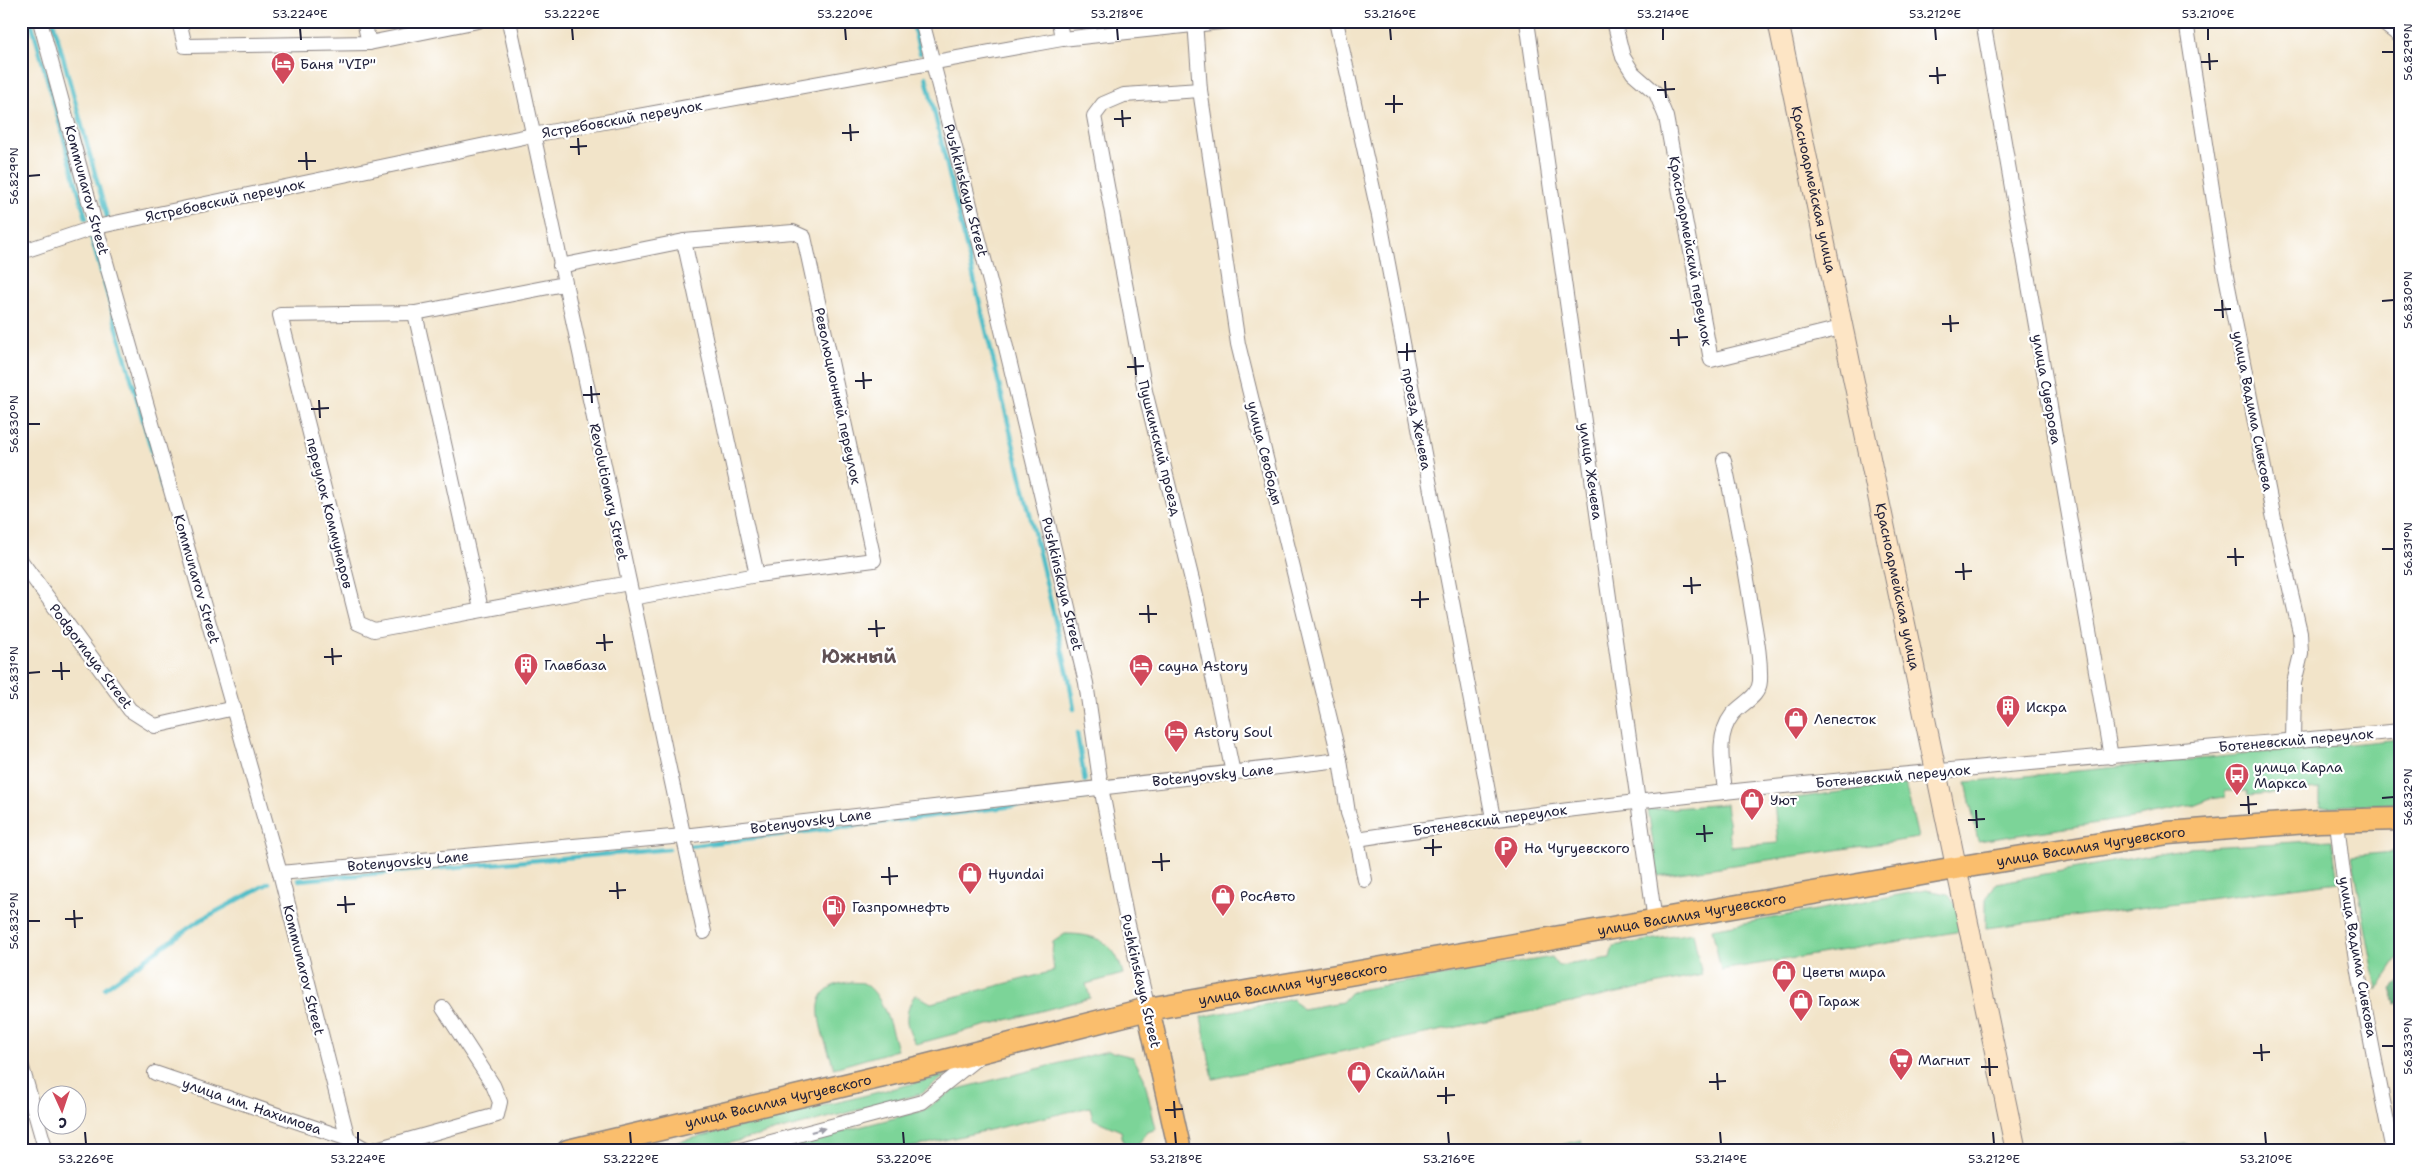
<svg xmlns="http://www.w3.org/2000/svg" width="2422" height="1172" font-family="'Shantell Sans',sans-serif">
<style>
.green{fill:#7cd498;stroke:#4f7b6a}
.forest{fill:#65b680;stroke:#446c5e}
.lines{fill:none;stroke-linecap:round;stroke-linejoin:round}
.stream{stroke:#4fbdc7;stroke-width:4.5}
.street-casing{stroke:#8a8382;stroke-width:16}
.secondary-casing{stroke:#8a8382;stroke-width:22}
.primary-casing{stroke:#8a8382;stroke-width:25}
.street{stroke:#fff;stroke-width:14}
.secondary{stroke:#fde5c5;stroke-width:20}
.primary{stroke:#fabe6d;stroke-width:22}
.oneway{fill:#9c9ca7}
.ticks{fill:none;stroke:#22223b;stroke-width:2}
.labels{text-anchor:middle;stroke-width:4.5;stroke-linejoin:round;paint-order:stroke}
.poi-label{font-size:14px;fill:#22223b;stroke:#fff;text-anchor:start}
.street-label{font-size:14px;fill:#22223b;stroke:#fff}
.district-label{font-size:19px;font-weight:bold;fill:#615256;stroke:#fff}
.neatline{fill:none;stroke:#22223b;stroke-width:2}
.ticks-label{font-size:12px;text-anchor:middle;fill:#22223b}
</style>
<rect width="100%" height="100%" fill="#fff"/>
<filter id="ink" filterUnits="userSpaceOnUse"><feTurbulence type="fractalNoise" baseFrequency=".02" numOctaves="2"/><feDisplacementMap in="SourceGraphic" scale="10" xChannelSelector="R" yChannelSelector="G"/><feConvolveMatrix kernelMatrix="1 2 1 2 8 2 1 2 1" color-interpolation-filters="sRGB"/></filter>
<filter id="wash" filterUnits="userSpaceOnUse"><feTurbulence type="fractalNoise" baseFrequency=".0096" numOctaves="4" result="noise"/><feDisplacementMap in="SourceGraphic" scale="20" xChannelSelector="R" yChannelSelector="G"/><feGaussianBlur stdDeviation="1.12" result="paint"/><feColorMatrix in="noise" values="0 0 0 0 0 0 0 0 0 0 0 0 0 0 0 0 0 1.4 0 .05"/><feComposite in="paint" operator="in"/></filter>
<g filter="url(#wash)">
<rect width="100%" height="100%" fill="#f2e4c9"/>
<path class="green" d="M2401 739V803L2320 807V789L2249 795 2248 791H2225V797L2211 799 2193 806 2138 817 1978 841 1966 782Z
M1905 783 1918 838 1658 876 1648 810 1726 804 1731 847 1778 843 1774 801Z
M2332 840 2338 882 1986 928V900L1996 883 2188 848Z
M2401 851V958H2398L2377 990 2352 856Z
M1926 890 1948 894 1959 910 1962 931 1721 970 1712 929Z
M1693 933 1702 975 1213 1079 1201 1017 1293 999 1302 1009 1342 1002 1352 991 1552 957 1559 966 1610 958 1613 946Z
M1065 934C1097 934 1115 942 1123 974L1086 984 1090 998 916 1044C904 1025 904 1014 915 994L931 1003 1054 971 1052 954 1053 942Z
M851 982C854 983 860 982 863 983 883 992 892 1032 897 1050L834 1068C824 1035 798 985 851 982Z
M1108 1051 1133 1057 1144 1078 1156 1129 1148 1132 1138 1144 1139 1151H1125L1121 1131 1093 1119 1090 1107 896 1151H765L922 1111 954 1090Z
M947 1075 920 1094 699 1151H642Z
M1581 1140 1584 1151H1549V1148Z
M2187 1144 2188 1151H2137L2142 1149Z"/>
<path class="forest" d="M2401 978V1004L2396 1005 2391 988Z"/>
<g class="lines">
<path class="stream" d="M31 21 86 218
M53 21 107 217
M912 21 920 53
M926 77 1069 679 1074 709
M91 236 167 505
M1077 733 1085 781
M689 846 1086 797
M299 880 669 849
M105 988 197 922 269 883"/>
</g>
</g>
<g filter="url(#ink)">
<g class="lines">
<defs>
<g id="street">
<path d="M40 21 96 227 280 873 348 1139"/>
<path d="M179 21 185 46 369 43 478 21"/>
<path d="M364 21 369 43"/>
<path d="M509 21 704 932"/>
<path id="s1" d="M922 21 995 301 1086 683 1101 787 1126 916 1148 1009"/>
<path d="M1059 21 1062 39"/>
<path d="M1195 21 1200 90 1238 344 1340 760 1348 813 1357 839 1365 880"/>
<path d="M1336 21 1379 216 1493 818"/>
<path d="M1527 21 1655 921"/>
<path d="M1614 21 1623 57 1633 73 1656 93 1666 117 1711 360 1845 327"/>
<path d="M1983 21 2111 757"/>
<path d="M2186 21 2224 266 2275 524 2300 632 2301 654 2294 683 2293 741"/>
<path d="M2380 21 2401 37"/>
<path d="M1200 90 1124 95 1103 104 1094 116 1145 391 1196 596 1233 773"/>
<path d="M684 241 757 575"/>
<path d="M21 252 96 227 533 135 1062 39 1230 21"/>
<path d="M560 266 684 241 793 232 804 237 874 560 757 575 632 598"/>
<path d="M564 284 415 313 280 315 358 623 374 630 629 583"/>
<path d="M415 313 481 609"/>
<path d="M1724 460C1734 508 1744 557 1751 605 1755 630 1761 656 1760 681 1759 698 1741 703 1732 715 1715 737 1723 767 1725 792"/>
<path d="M21 561 130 710 155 726 234 708"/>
<path d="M2337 821C2348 932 2371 1042 2393 1151"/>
<path d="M1357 839C1703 786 2052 762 2401 731"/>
<path d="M280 873 683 836 1340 760"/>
<path d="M21 1064 46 1151"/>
<path d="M155 1073 348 1139 369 1151 497 1115 500 1102 493 1085 443 1008"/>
<path d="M737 1151 922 1102 981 1055"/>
</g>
<g id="secondary">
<path id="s2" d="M1778 21C1859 397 1937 774 2016 1151"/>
</g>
<g id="primary">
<path d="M1148 1009 1180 1151"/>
<path id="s3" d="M568 1151 921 1067 1148 1009 1956 868 2168 833 2319 821 2401 819"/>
</g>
</defs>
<use href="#street" class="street-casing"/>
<use href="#secondary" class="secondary-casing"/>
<use href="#primary" class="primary-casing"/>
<use href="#street" class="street"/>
<use href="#secondary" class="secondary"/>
<use href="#primary" class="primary"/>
</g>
<defs><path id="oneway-solid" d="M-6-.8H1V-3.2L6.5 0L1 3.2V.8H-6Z" transform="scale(1.25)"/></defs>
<use class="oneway" href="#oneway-solid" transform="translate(818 1130) rotate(-15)"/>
</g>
<path class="ticks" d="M300 28 301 40M572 28 573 40M845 28 846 40M1117 28 1118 40M1390 28 1391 40M1663 28V40M1935 28 1936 40M2208 28V40M2382 52H2394M2209 53 2210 70M2201 62 2218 61M1937 67 1938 84M1929 76 1946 75M1665 81 1666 98M1657 90 1675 89M1394 95V113M1385 104H1403M1122 110 1123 127M1114 119 1131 118M850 124 851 141M842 133 859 132M578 138 579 155M570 147 587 146M306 152 307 170M298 161H316M28 176 40 175M2222 300 2223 318M2382 301 2394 300M2214 310 2231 309M1950 315 1951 332M1942 324 1959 323M1678 329 1679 346M1670 338 1688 337M1407 343V361M1398 352 1416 351M1135 357 1136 375M1127 367 1144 366M863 372 864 389M855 381 872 380M591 386 592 403M583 395 600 394M319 400 320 418M311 409 329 408M28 424H40M2235 548 2236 566M2382 549H2394M2227 557H2244M1963 563 1964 580M1955 572 1972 571M1691 577 1692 594M1683 586 1701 585M1420 591V608M1411 600 1429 599M1148 605 1149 623M1139 614H1157M876 620 877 637M868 629 885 628M604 634 605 651M596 643 613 642M332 648 333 665M324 657 342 656M61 662 62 680M52 671H70M28 673 40 672M2248 796 2249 814M2382 798 2394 797M2240 805 2257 804M1976 810 1977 828M1968 820 1985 819M1704 825 1705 842M1696 834 1713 833M1433 839V856M1424 848 1442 847M1161 853 1162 871M1152 862 1170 861M889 867 890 885M881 877 898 876M617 882 618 899M609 891 626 890M345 896 346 913M337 905 355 904M74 910 75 928M65 919 83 918M28 921H40M2261 1044 2262 1061M2382 1046H2394M2253 1053 2270 1052M1989 1058 1990 1076M1981 1067H1998M1717 1073 1718 1090M1709 1082 1726 1081M1446 1087V1104M1437 1096 1455 1095M1174 1101 1175 1118M1165 1110 1183 1109M85 1132 86 1144M358 1132V1144M630 1132 631 1144M903 1132 904 1144M1175 1132 1176 1144M1448 1132 1449 1144M1720 1132 1721 1144M1993 1132 1994 1144M2265 1132 2266 1144"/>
<defs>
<symbol id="hotel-pin" viewBox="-11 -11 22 30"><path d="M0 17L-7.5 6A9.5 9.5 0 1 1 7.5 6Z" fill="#d1495b" stroke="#fff"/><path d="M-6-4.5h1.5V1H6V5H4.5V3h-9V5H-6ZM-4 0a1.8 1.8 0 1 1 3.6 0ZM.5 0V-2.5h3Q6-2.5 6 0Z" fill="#fff"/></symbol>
<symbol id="building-pin" viewBox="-11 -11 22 30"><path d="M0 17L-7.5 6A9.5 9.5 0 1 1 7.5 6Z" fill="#d1495b" stroke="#fff"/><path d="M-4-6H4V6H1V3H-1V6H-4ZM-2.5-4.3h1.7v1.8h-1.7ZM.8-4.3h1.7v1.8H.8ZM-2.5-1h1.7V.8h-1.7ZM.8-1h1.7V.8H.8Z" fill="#fff"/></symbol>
<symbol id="shop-pin" viewBox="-11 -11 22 30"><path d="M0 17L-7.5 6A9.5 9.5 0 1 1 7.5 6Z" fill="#d1495b" stroke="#fff"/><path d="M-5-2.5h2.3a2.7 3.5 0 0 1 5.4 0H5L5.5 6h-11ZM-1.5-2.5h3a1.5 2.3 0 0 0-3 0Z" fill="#fff"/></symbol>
<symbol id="bus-pin" viewBox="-11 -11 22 30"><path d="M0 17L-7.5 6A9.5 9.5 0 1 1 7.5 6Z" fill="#d1495b" stroke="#fff"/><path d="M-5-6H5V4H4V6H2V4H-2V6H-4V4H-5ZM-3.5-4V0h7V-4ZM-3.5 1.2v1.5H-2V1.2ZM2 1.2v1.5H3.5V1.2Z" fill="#fff"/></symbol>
<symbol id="parking-pin" viewBox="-11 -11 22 30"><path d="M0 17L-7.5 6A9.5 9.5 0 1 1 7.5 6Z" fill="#d1495b" stroke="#fff"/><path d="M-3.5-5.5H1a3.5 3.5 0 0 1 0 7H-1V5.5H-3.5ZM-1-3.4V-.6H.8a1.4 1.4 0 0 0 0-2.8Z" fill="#fff"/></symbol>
<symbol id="fuel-pin" viewBox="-11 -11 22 30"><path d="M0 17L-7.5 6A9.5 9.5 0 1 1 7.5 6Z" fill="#d1495b" stroke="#fff"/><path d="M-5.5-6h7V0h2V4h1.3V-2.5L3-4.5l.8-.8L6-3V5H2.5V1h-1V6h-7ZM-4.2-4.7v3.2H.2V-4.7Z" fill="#fff"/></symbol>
<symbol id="supermarket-pin" viewBox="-11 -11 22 30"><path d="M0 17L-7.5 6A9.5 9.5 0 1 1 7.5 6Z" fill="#d1495b" stroke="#fff"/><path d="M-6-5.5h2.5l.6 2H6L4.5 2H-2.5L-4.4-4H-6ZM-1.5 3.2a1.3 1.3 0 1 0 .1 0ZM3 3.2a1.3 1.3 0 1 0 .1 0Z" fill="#fff"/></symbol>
</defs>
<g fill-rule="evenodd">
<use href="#hotel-pin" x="269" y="50" width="28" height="38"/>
<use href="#building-pin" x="512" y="651" width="28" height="38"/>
<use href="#hotel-pin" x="1127" y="652" width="28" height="38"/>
<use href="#building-pin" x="1994" y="693" width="28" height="38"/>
<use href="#shop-pin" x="1782" y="705" width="28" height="38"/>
<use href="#hotel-pin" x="1162" y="718" width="28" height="38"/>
<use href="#bus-pin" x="2223" y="761" width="28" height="38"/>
<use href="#shop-pin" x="1738" y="786" width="28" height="38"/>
<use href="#parking-pin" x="1492" y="834" width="28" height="38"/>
<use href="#shop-pin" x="956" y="860" width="28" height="38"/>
<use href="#shop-pin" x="1209" y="882" width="28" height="38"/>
<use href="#fuel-pin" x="820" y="893" width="28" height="38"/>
<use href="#shop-pin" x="1770" y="958" width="28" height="38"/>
<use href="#shop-pin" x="1787" y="987" width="28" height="38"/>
<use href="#supermarket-pin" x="1887" y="1046" width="28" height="38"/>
<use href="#shop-pin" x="1345" y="1059" width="28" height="38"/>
</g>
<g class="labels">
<g class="poi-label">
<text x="300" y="69">Баня "VIP"</text>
<text x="544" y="670">Главбаза</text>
<text x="1158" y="671">сауна Astory</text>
<text x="2026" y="712">Искра</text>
<text x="1814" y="724">Лепесток</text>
<text x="1194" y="737">Astory Soul</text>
<text x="2254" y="772">улица Карла<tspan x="2254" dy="16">Маркса</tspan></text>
<text x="1770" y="805">Уют</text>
<text x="1524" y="853">На Чугуевского</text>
<text x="988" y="879">Hyundai</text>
<text x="1240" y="901">РосАвто</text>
<text x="852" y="912">Газпромнефть</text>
<text x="1802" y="977">Цветы мира</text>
<text x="1818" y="1006">Гараж</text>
<text x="1918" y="1065">Магнит</text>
<text x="1376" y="1078">СкайЛайн</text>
</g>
<g class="street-label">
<text transform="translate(622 119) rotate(-10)" y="5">Ястребовский переулок</text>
<text dy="5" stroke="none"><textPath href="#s2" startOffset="172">Красноармейская улица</textPath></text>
<text transform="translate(87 190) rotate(75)" y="5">Kommunarov Street</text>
<text dy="5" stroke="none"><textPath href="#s1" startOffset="175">Pushkinskaya Street</textPath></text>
<text transform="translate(225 200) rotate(-12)" y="5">Ястребовский переулок</text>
<text transform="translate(1691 251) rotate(80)" y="5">Красноармейский переулок</text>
<text transform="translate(2047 389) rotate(80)" y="5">улица Суворова</text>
<text transform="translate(838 396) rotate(78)" y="5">Революционный переулок</text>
<text transform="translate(2253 411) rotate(79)" y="5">улица Вадима Сивкова</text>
<text transform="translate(1417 419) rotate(79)" y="5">проезд Жечева</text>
<text transform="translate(1160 448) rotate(76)" y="5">Пушкинский проезд</text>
<text transform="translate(1265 453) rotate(76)" y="5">улица Свободы</text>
<text transform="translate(1591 471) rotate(82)" y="5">улица Жечева</text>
<text transform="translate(609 492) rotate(78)" y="5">Revolutionary Street</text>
<text transform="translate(330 513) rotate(76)" y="5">переулок Коммунаров</text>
<text transform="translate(197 579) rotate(74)" y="5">Kommunarov Street</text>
<text dy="5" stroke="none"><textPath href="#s1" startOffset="580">Pushkinskaya Street</textPath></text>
<text dy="5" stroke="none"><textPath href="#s2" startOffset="578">Красноармейская улица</textPath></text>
<text transform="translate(91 656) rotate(53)" y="5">Podgornaya Street</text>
<text transform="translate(2296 740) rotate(-5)" y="5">Ботеневский переулок</text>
<text transform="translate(1213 775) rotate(-6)" y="5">Botenyovsky Lane</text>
<text transform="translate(1893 776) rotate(-5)" y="5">Ботеневский переулок</text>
<text transform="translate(1490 820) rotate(-8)" y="5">Ботеневский переулок</text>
<text transform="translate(811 821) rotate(-7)" y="5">Botenyovsky Lane</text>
<text dy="5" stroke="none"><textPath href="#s3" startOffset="1554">улица Василия Чугуевского</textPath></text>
<text transform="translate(408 861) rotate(-5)" y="5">Botenyovsky Lane</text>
<text dy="5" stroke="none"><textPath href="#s3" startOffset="1149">улица Василия Чугуевского</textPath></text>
<text transform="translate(2358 957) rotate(80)" y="5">улица Вадима Сивкова</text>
<text transform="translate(304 970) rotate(76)" y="5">Kommunarov Street</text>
<text transform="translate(1141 981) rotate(77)" y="5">Pushkinskaya Street</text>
<text dy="5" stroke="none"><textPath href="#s3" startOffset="744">улица Василия Чугуевского</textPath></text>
<text dy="5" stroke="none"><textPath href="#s3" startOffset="216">улица Василия Чугуевского</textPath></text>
<text transform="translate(252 1106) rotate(19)" y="5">улица им. Нахимова</text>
</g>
<g class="district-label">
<text x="859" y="663">Южный</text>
</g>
</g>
<rect width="2422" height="1172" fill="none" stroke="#fff" stroke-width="55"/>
<g transform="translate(62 1110) rotate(177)"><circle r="24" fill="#ffffff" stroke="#a7a7b1"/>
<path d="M0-4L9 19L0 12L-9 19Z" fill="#d1495b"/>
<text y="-8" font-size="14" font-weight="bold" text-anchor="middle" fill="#22223b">С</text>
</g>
<rect x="28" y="28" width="2366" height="1116" class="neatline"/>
<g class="ticks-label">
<text x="300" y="18">53.224°E</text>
<text x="572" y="18">53.222°E</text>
<text x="845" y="18">53.220°E</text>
<text x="1117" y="18">53.218°E</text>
<text x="1390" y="18">53.216°E</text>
<text x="1663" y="18">53.214°E</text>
<text x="1935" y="18">53.212°E</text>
<text x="2208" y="18">53.210°E</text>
<text transform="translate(2408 52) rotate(-90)" y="4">56.829°N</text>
<text transform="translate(14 176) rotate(-90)" y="4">56.829°N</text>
<text transform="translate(2408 300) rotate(-90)" y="4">56.830°N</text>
<text transform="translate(14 424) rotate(-90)" y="4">56.830°N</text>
<text transform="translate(2408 549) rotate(-90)" y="4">56.831°N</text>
<text transform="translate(14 673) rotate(-90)" y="4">56.831°N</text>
<text transform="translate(2408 797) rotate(-90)" y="4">56.832°N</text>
<text transform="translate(14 921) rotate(-90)" y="4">56.832°N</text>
<text transform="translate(2408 1046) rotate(-90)" y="4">56.833°N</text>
<text x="86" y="1163">53.226°E</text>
<text x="358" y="1163">53.224°E</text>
<text x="631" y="1163">53.222°E</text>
<text x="904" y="1163">53.220°E</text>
<text x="1176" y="1163">53.218°E</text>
<text x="1449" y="1163">53.216°E</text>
<text x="1721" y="1163">53.214°E</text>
<text x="1994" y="1163">53.212°E</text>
<text x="2266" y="1163">53.210°E</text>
</g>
</svg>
